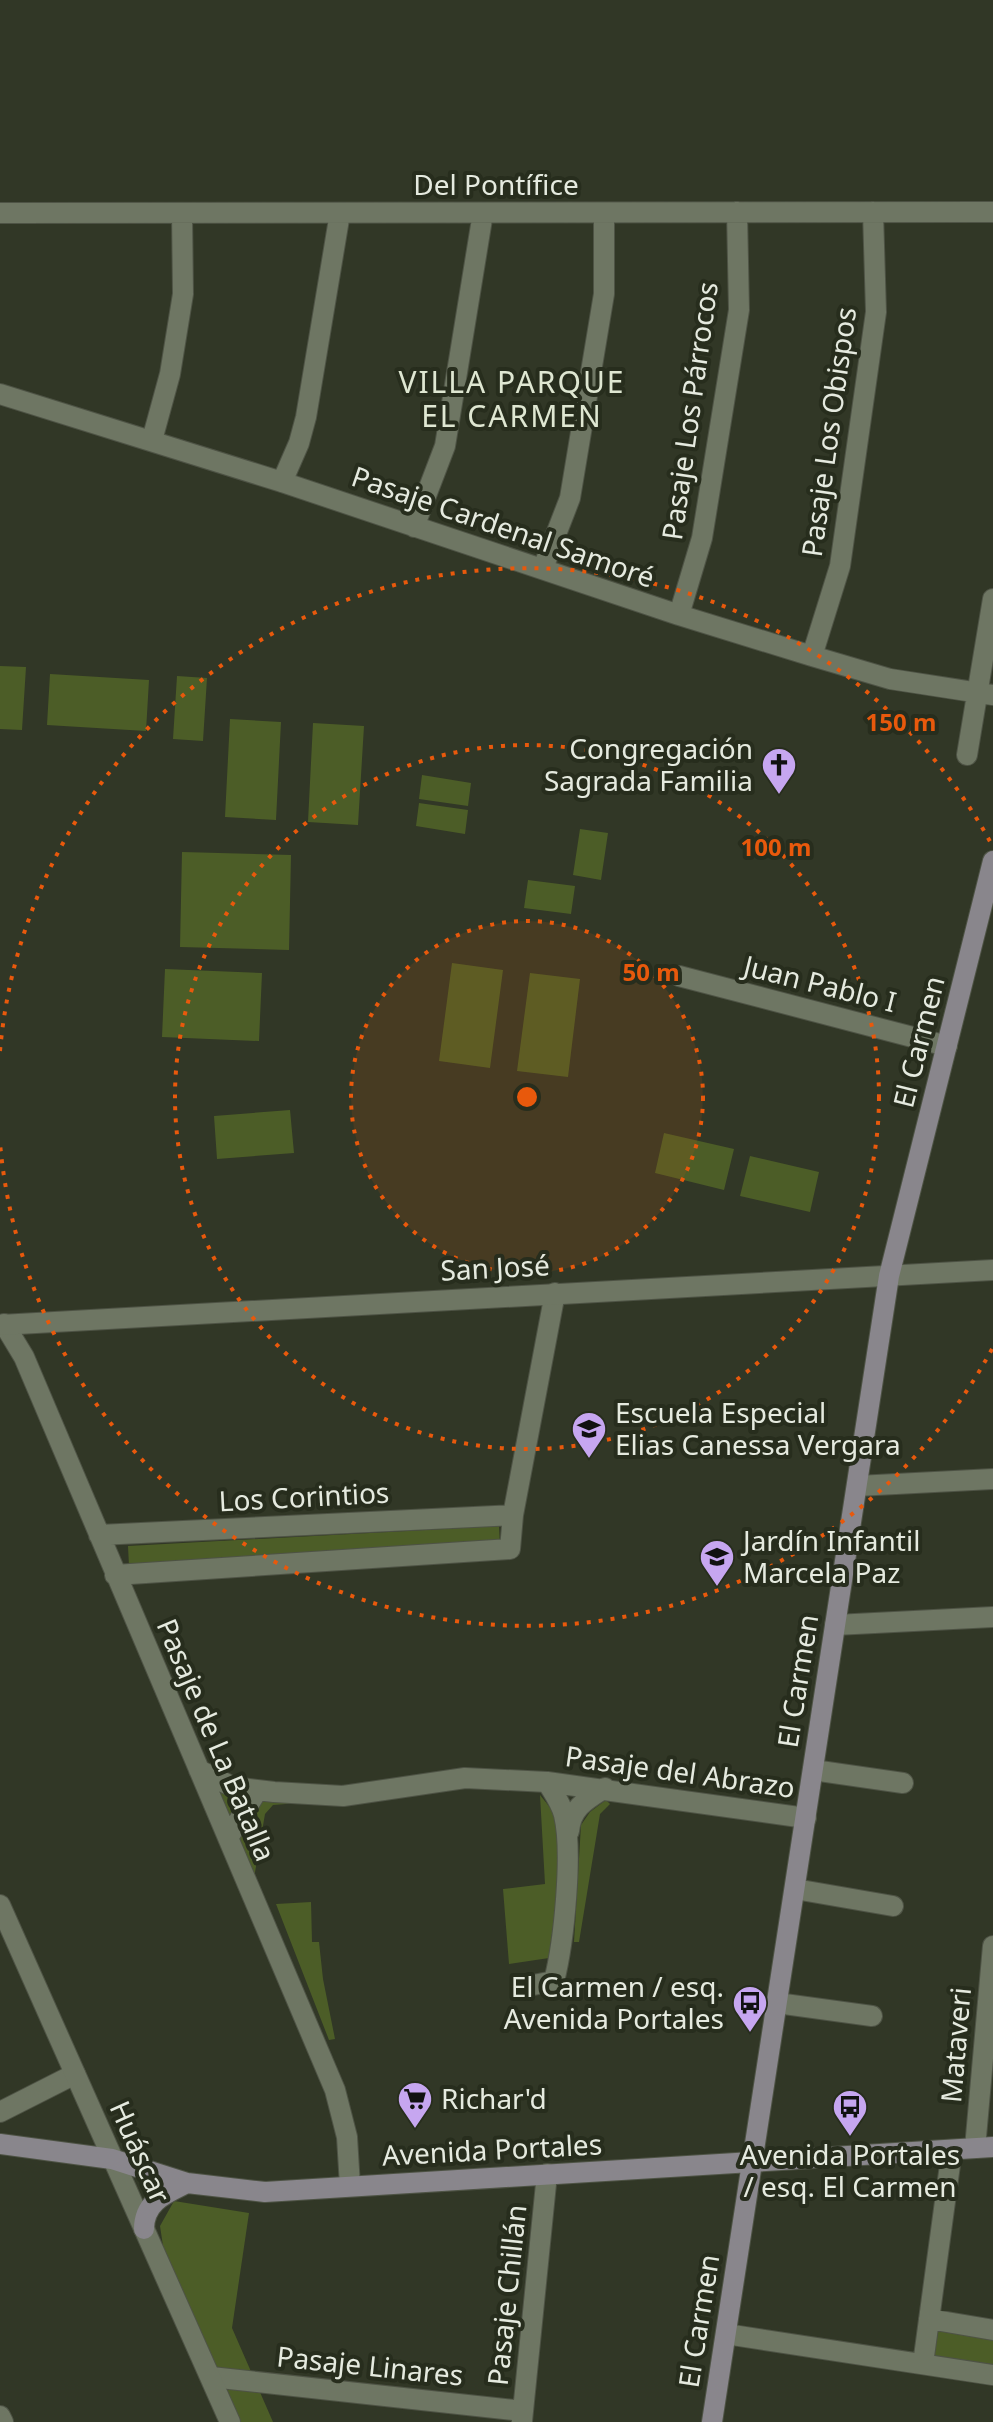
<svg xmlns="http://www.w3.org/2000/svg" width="993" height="2422" font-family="'Noto Sans',sans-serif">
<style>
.green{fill:#4c5d27}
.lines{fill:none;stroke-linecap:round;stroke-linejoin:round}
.minor-casing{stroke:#4e5345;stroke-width:22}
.tertiary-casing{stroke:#4e5345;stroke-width:22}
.secondary-casing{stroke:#4e5345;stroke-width:22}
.minor{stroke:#6e7663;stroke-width:20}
.tertiary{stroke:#6e7663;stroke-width:20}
.secondary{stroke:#89868c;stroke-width:20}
.ring{fill:none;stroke:#e8590c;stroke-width:4;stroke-dasharray:4 8}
.labels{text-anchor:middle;stroke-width:8;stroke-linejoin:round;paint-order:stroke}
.street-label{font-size:28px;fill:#e5eadf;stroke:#272d1d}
.poi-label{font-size:28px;fill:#e5eadf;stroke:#272d1d;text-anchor:start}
.neighbourhood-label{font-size:30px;letter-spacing:2px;fill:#dfe7d2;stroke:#272d1d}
.centre{fill:#e8590c;stroke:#272d1d;stroke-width:4}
.ring-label{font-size:24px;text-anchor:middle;font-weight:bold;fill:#e8590c;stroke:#272d1d;stroke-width:8;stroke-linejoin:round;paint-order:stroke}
</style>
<rect width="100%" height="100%" fill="#313726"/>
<path class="green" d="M0 666 26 667 22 730 0 729Z
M50 674 149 680 146 731 47 725Z
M177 676 207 678 203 741 173 739Z
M230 719 281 722 276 820 225 817Z
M313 723 364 726 358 825 308 822Z
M422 775 471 783 468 806 419 799Z
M419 803 468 810 465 834 416 826Z
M580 829 608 833 601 880 573 875Z
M182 852 291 855 289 950 180 947Z
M528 880 575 886 571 914 524 908Z
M452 963 503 970 490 1068 439 1061Z
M165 969 262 973 259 1041 162 1037Z
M530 973 580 979 568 1077 517 1071Z
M290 1110 294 1153 217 1159 214 1116Z
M664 1133 734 1149 724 1190 655 1173Z
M750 1156 819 1172 810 1212 740 1196Z
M499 1526 500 1546 129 1566 128 1546Z
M207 1781 312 1802 273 1805 265 1814 254 1878Z
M540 1795C545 1802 552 1808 554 1816 567 1852 553 1919 549 1958L509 1964 503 1889 545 1884Z
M606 1800 610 1804 600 1814 579 1942H574L581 1825 590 1812Z
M311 1902 312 1942H319L323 1979 335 2039 329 2040 276 1904Z
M174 2201 249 2213 232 2328 273 2422H240L165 2259 160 2226Z
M936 2329 993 2337V2365L932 2356Z"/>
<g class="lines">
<defs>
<path id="minor" d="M0 213 993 212
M0 394 282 482 679 615 812 656 890 679 993 695
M152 440 170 374 183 294 182 213
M282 482 299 443 306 417 340 213
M414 527 445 446 483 213
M543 568 570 498 604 294V213
M679 615 702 538 739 310 737 212
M812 656 840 566 876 312 873 212
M967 755 993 599
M679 976 947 1046
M4 1324 24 1357 335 2090 347 2137 350 2186
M857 1486 993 1479
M99 1535 513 1515
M115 1575 510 1549 513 1515 555 1293
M835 1625 993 1617
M199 1770 233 1787 274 1792 343 1796 465 1778 547 1782 806 1818
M813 1770 903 1783
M569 1831C571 1808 586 1800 605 1788
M228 1838 257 1791
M795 1889 893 1906
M528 1986 554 1981C564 1942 573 1853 564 1815 561 1803 553 1792 547 1782
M777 2003 872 2016
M0 2112 75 2074
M975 2148 993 1946
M929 2319 993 2330
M726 2334 993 2375
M923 2364 952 2150
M211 2377 523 2411
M0 2416 3 2422
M522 2421 547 2174"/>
<path id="tertiary" d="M0 1325 993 1270
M0 1905 230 2422"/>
<path id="secondary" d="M0 2144 112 2159 187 2183 265 2192 993 2147
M144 2229C144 2202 165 2194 187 2183
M712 2422 889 1276 993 861"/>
</defs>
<use href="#minor" class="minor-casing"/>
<use href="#tertiary" class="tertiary-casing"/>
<use href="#secondary" class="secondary-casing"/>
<use href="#minor" class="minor"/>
<use href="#tertiary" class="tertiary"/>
<use href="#secondary" class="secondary"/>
</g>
<circle cx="527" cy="1097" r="176" fill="#e8590c" fill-opacity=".12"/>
<g class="ring">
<circle cx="527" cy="1097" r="176"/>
<circle cx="527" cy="1097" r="352"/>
<path d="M992 1349A529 529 0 0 1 0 1143M0 1051A529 529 0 0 1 992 845"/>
</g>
<defs>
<symbol id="church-pin" viewBox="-11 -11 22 30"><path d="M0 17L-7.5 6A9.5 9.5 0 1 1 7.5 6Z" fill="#c6a6f0" stroke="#272d1d"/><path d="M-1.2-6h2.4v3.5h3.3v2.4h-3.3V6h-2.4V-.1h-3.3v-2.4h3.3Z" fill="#111"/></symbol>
<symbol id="school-pin" viewBox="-11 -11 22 30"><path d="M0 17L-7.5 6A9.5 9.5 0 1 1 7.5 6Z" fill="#c6a6f0" stroke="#272d1d"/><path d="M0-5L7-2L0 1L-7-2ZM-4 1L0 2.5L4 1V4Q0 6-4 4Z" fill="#111"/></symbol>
<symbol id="bus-pin" viewBox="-11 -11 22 30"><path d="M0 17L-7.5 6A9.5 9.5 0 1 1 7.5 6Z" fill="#c6a6f0" stroke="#272d1d"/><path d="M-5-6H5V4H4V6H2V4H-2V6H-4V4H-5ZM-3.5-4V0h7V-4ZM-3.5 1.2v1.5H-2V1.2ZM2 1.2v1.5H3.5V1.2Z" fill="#111"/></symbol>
<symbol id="supermarket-pin" viewBox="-11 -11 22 30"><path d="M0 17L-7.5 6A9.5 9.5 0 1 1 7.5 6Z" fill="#c6a6f0" stroke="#272d1d"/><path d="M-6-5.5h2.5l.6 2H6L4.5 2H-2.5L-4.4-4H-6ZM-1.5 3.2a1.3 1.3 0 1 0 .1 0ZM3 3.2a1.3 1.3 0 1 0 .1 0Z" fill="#111"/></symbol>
</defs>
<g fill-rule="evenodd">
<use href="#church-pin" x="759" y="745" width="40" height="54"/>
<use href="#school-pin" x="569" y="1409" width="40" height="54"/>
<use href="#school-pin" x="697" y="1537" width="40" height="54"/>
<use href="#bus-pin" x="730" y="1983" width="40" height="54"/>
<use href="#supermarket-pin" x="395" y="2079" width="40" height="54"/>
<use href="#bus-pin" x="830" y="2087" width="40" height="54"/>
</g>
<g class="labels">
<g class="street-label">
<text x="496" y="195">Del Pontífice</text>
<text transform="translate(690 411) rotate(-82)" y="10">Pasaje Los Párrocos</text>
<text transform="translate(829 432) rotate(-82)" y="10">Pasaje Los Obispos</text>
<text transform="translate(503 527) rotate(19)" y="10">Pasaje Cardenal Samoré</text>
<text transform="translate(820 984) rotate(14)" y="10">Juan Pablo I</text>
<text transform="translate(919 1042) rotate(-76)" y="10">El Carmen</text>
<text transform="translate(495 1268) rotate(-3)" y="10">San José</text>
<text transform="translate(304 1497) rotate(-3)" y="10">Los Corintios</text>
<text transform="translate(798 1681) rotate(-81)" y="10">El Carmen</text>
<text transform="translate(216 1740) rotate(67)" y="10">Pasaje de La Batalla</text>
<text transform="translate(680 1772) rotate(8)" y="10">Pasaje del Abrazo</text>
<text transform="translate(956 2045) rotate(-85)" y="10">Mataveri</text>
<text transform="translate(492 2150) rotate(-3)" y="10">Avenida Portales</text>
<text transform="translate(140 2152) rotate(66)" y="10">Huáscar</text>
<text transform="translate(507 2295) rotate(-84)" y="10">Pasaje Chillán</text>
<text transform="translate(699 2321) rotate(-81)" y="10">El Carmen</text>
<text transform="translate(370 2366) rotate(6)" y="10">Pasaje Linares</text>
</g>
<g class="poi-label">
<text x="753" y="759" text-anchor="end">Congregación<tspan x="753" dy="32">Sagrada Familia</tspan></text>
<text x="615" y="1423">Escuela Especial<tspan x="615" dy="32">Elias Canessa Vergara</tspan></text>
<text x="743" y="1551">Jardín Infantil<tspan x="743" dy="32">Marcela Paz</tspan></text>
<text x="724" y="1997" text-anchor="end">El Carmen / esq.<tspan x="724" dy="32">Avenida Portales</tspan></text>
<text x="441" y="2109">Richar'd</text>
<text x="850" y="2165" text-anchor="middle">Avenida Portales<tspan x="850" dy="32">/ esq. El Carmen</tspan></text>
</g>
<g class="neighbourhood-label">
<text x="512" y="393">VILLA PARQUE<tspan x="512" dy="34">EL CARMEN</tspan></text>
</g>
</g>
<circle cx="527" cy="1097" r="12" class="centre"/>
<g class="ring-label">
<text x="901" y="731">150 m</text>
<text x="776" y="856">100 m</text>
<text x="651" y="981">50 m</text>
</g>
</svg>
